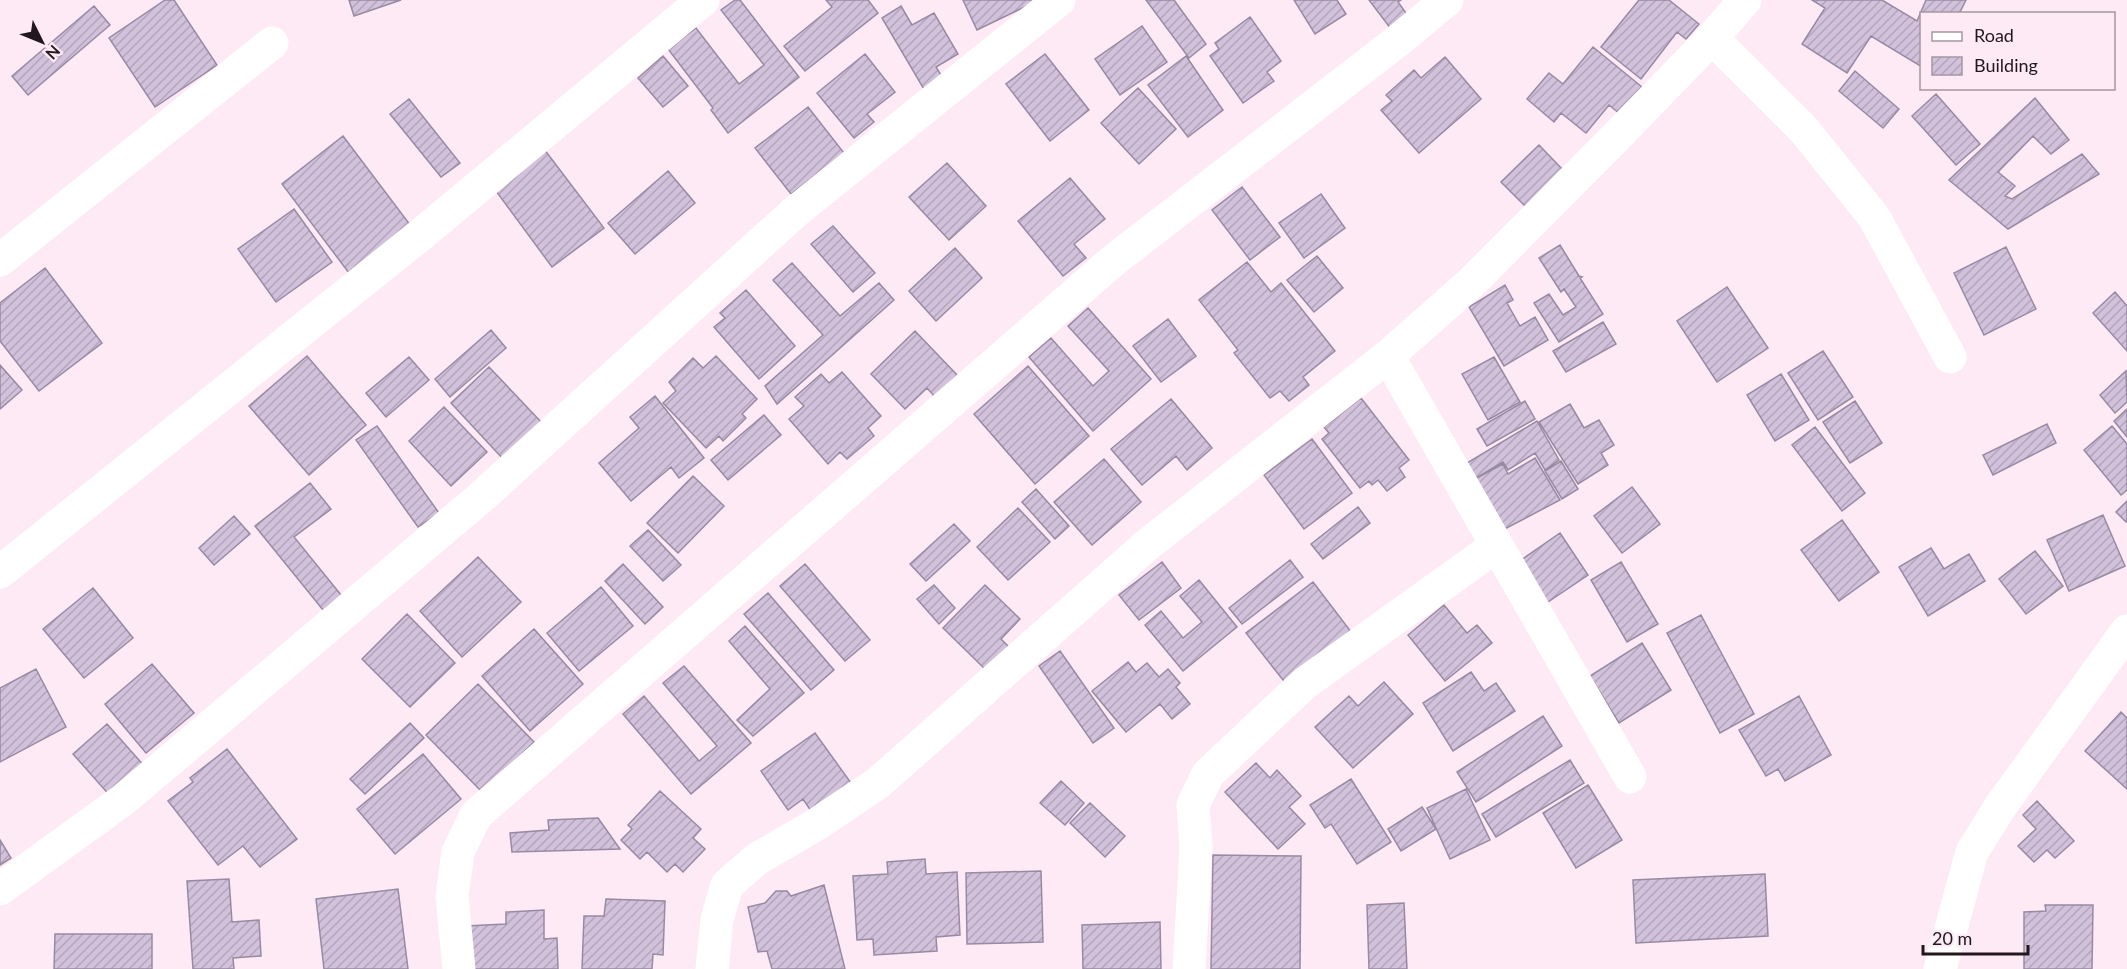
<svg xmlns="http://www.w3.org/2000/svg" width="2127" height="969" font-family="Lato,sans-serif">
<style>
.building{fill:url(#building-hatch);stroke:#998aa3;stroke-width:1.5}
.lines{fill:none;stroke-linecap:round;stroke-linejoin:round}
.minor{stroke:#fff;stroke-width:33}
</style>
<defs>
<pattern id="building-hatch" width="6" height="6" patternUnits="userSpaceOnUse" patternTransform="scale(1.5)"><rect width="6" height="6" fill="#d1c1db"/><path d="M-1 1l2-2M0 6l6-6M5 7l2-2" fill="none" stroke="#b3a5bc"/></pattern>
</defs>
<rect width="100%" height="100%" fill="#fdeaf4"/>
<path class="building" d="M165 0H174L217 65 155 107 109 38Z
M349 0H401L354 16Z
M735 0H740L799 77 728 133 711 110 713 108 668 49 696 28 739 84 764 65 721 10Z
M826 0H868L878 13 805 71 784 46 832 7Z
M963 0H1039L977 30Z
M1146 0H1174L1206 44 1189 58Z
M1294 0H1337L1346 14 1315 34Z
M1369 0H1401L1398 2 1411 20 1394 33Z
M1639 0H1669L1699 24 1686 39 1677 32 1641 79 1601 47Z
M1812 0H1882L1917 21 1926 0H1966L1959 14H1922V67L1871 36 1847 73 1802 44 1825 8Z
M94 6 110 25 28 95 12 76Z
M901 6 912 25 934 13 958 54 936 67 944 80 925 91 882 18Z
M1250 17 1281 61 1267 72 1274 81 1243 103 1210 56 1219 49 1215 43Z
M1142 26 1167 62 1120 95 1095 59Z
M1593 47 1642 87 1620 114 1609 105 1586 133 1561 113 1554 122 1527 99 1549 73 1563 84Z
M865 54 895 92 867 114 874 122 854 138 817 93Z
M1045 54 1089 110 1050 141 1006 84Z
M663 56 688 86 663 107 638 78Z
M1186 56 1223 110 1188 137 1148 85Z
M1445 57 1481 99 1419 153 1381 110 1392 101 1386 95 1414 70 1421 78Z
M1855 71 1899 109 1883 128 1839 91Z
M1138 88 1176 129 1139 164 1101 123Z
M1936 94 1980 144 1956 165 1912 116Z
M2035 98 2069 140 2051 154 2033 136 1998 172 2015 186 2005 196 2012 199 2082 154 2099 174 2008 229 1949 180Z
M409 99 460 163 441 177 390 114Z
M808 107 844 153 791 194 755 148Z
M343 136 414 230 352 277 282 184Z
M1539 145 1563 170 1525 206 1501 182Z
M544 149 604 228 552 267 493 187Z
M947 163 986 206 949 240 909 197Z
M668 171 695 203 635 254 608 223Z
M1070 178 1105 219 1074 244 1086 258 1063 276 1018 221Z
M1242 187 1280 237 1250 260 1212 210Z
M1321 194 1345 228 1304 258 1279 223Z
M294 209 332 262 276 302 238 249Z
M833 226 875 273 853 292 811 244Z
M1560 245 1579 276 1582 277 1580 278 1603 314 1559 342 1534 303 1549 294 1563 315 1576 307 1564 289 1561 292 1539 258Z
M2006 247 2036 309 1984 335 1954 273Z
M955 248 982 278 936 321 909 291Z
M1317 256 1343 288 1314 312 1287 280Z
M1247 262 1271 292 1281 283 1335 351 1303 377 1309 385 1289 401 1280 391 1270 398 1234 353 1238 350 1199 300Z
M792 263 840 316 879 283 894 300 777 404 765 386 823 335 773 280Z
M45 268 102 343 39 391 0 341V303Z
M1505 285 1513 300 1507 303 1520 326 1535 317 1548 340 1504 366 1469 307Z
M1727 287 1768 348 1717 382 1677 321Z
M746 290 795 346 759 379 714 327 725 318 720 313Z
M2115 292 2127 306V351L2093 313Z
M1088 308 1151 379 1093 431 1029 357 1051 338 1093 386 1109 371 1068 326Z
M1168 319 1196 356 1161 382 1133 346Z
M1603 322 1616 344 1566 372 1553 351Z
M491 330 506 348 450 397 435 379Z
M915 331 959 377 936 398 927 388 905 409 871 374Z
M1823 351 1853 397 1818 420 1788 373Z
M307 356 366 425 309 475 249 406Z
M716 356 757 399 742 414 746 418 723 441 719 436 706 448 663 403 676 391 669 382 693 358 703 368Z
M409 357 429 380 386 417 366 393Z
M1494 357 1520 402 1488 420 1462 374Z
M0 365 22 390 0 409Z
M1028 366 1089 436 1035 484 974 414Z
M489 367 543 424 504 460 451 403Z
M2126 371 2127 402 2115 413 2100 395Z
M842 372 881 416 868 428 874 436 847 459 840 452 828 464 789 419 804 406 795 397 821 374 829 383Z
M1781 374 1809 420 1775 441 1747 395Z
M655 396 704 458 679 478 671 467 631 501 599 463 639 428 630 417Z
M1361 398 1409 460 1399 468 1405 477 1387 491 1378 480 1372 485 1369 481 1360 488 1322 439 1329 433 1324 427Z
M1171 399 1212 448 1187 470 1176 456 1142 485 1111 449Z
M1525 401 1535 419 1487 446 1477 429Z
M1855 401 1882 443 1850 463 1823 422Z
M1570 404 1584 428 1599 420 1614 445 1601 453 1608 465 1578 484 1539 422Z
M444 407 487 452 451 486 409 441Z
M2127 409V437L2114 421Z
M764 415 781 435 728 480 711 460Z
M1537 421 1559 460 1545 470 1535 453 1508 470 1503 462 1466 484 1457 469Z
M2047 424 2056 443 1993 475 1983 455Z
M377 426 439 513 418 527 356 440Z
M2112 426 2127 444V490L2121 495 2084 450Z
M1815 427 1865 493 1842 511 1792 445Z
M1312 439 1352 493 1304 529 1264 475Z
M1535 458 1560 500 1497 533 1473 480 1503 464 1508 474Z
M1104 459 1141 502 1092 545 1054 502Z
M1561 461 1578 489 1562 499 1545 471Z
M693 476 724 506 678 553 647 523Z
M310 483 331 509 294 537 341 595 323 610 255 526Z
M1632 487 1660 524 1622 553 1594 516Z
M1036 489 1069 526 1055 539 1022 502Z
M2127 501V521L2126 522 2116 512Z
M1358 507 1370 523 1323 559 1311 544Z
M1018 508 1050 542 1008 580 977 547Z
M2103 515 2125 566 2069 591 2047 540Z
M234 516 250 534 214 565 199 548Z
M1842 520 1879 572 1839 601 1801 550Z
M954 524 970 541 926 581 910 564Z
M648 530 681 565 663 581 630 546Z
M1560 533 1588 575 1539 608 1511 567Z
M1931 548 1944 569 1969 554 1985 581 1928 616 1899 567Z
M2035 551 2063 586 2026 614 1999 579Z
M478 557 521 602 462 657 420 611Z
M1290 560 1303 577 1242 624 1229 608Z
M1162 562 1181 588 1139 620 1119 595Z
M1621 562 1658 624 1627 642 1591 580Z
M623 564 663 607 645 624 605 581Z
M805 564 870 640 845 661 780 586Z
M1199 580 1237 627 1183 671 1145 625 1161 611 1183 638 1202 622 1180 596Z
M1313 582 1352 633 1287 685 1246 633Z
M934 585 955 608 939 624 917 599Z
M985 585 1020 619 1001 639 1010 648 987 671 943 628Z
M601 587 633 626 579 671 547 633Z
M93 588 133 638 84 678 43 629Z
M768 593 834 670 811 690 744 614Z
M1444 605 1467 633 1477 625 1492 643 1445 681 1408 635Z
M407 614 455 663 410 707 362 659Z
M1701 615 1754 714 1720 733 1667 633Z
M745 626 804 693 753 736 737 720 770 689 729 641Z
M534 629 583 684 530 731 482 676Z
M1642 643 1671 690 1619 723 1590 676Z
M1060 651 1114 728 1093 743 1039 666Z
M1128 662 1136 672 1147 663 1159 677 1168 669 1180 683 1176 687 1190 704 1172 719 1160 704 1126 732 1092 691Z
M152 664 194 713 146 753 105 704Z
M684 666 751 743 691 794 623 714 644 696 699 761 717 746 663 683Z
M36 669 66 727 0 762V688Z
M1471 672 1484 691 1496 683 1515 711 1453 751 1423 703Z
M1384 682 1413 714 1353 768 1315 727 1349 696 1358 706Z
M478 684 534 742 482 792 426 735Z
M1799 696 1831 755 1785 781 1778 769 1766 776 1739 730Z
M2121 712 2127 718V789L2085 751Z
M1543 716 1562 746 1476 802 1457 772Z
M410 723 424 738 365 794 350 779Z
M107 724 146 768 112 798 73 754Z
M815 733 851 783 811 811 803 799 788 810 761 771Z
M227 749 297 839 260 867 243 846 218 865 168 801 193 782 190 778Z
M423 754 461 799 395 854 357 809Z
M1570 760 1584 783 1496 837 1482 814Z
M1256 763 1270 778 1277 770 1301 796 1289 807 1305 824 1278 849 1225 792Z
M1351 779 1391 842 1357 864 1331 824 1325 828 1310 805Z
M1061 781 1084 803 1065 825 1040 803Z
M1588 785 1622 840 1576 868 1543 813Z
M1466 789 1490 840 1450 859 1427 808Z
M660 791 701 829 693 838 705 849 683 872 675 864 667 872 647 852 640 859 621 840 632 829 628 825Z
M2037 801 2074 841 2055 858 2047 850 2034 862 2018 846 2036 829 2023 815Z
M1090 803 1125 836 1105 857 1070 823Z
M1422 807 1436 829 1401 851 1388 829Z
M598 818 620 849 512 852 510 833 549 830 548 820Z
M0 840 11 858 0 865Z
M1213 855 1301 856 1300 969H1211Z
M925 859 926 874 957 872 960 935 936 937 937 951 874 955 873 939 857 940 853 876 888 874 887 862Z
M1041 871 1043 942 967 944 966 873Z
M1765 874 1768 936 1636 943 1633 880Z
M229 879 232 922 259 920 261 956 233 958 234 969H193L187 881Z
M824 885 845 969H772L767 951 758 952 748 907 765 903 776 891H787L791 896Z
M398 889 408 969H324L316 899Z
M606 899 665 901 663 955 653 954 652 969H582L584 916H604Z
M1404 903 1407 969H1369L1367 905Z
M2045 905H2093L2092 969H2024V912L2046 911Z
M544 910V939L557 938 558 969H468L466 926 506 924V912Z
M1160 922 1161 969H1083L1082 925Z
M55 934H152V969H54Z"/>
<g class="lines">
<path class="minor" d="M1712 38 1804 130 1874 217 1950 357
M0 260 272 43
M1388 356 1630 777
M0 572 418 237 703 0
M0 889 123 800 479 499 795 212 1059 0
M459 969 452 896 458 852 476 815 1114 260 1395 43 1447 0
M712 969 717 919 727 885 757 859 817 824 878 783 1147 545 1388 356 1473 281 1618 135 1712 38 1745 0
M1189 969 1196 847 1193 805 1208 774 1305 683 1496 546
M1940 969 1972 852 2000 807 2127 631"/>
</g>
<rect x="1920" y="12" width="195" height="78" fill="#fdeaf4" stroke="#a5969e" stroke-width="1.5"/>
<rect x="1932" y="32" width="30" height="9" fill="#ffffff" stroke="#a5969e" stroke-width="1.5"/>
<text x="1974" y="42" font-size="18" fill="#22171d">Road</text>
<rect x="1932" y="57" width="30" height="18" fill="url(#building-hatch)" stroke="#a5969e" stroke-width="1.5"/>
<text x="1974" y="72" font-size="18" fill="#22171d">Building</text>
<g transform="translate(42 42) rotate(133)" stroke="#fdeaf4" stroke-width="4.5" paint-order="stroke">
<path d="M0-4.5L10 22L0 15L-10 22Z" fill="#22171d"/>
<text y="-9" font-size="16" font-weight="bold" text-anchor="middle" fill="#22171d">N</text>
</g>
<path d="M1923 945v9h105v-9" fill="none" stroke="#22171d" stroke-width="3"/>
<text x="1932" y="945" font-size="18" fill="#22171d" stroke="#fdeaf4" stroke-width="4.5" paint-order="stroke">20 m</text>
</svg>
